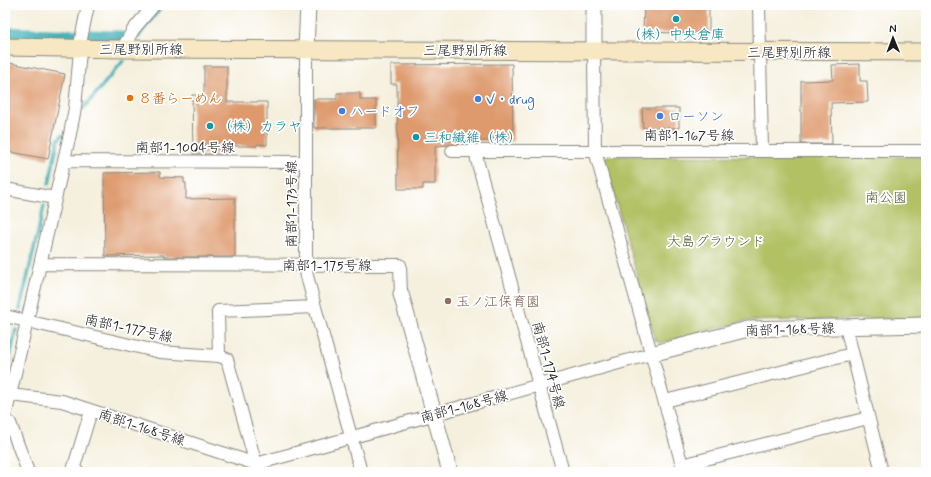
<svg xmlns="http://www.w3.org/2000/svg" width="931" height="477" font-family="Mynerve,'Klee One',sans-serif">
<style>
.green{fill:#b1c164;stroke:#666e40}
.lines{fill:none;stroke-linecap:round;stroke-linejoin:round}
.stream{stroke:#3fb0b7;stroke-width:3.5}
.canal{stroke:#3fb0b7;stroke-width:13}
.building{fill:#de9a6d}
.minor-casing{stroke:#88867d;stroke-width:14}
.tertiary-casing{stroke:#88867d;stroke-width:17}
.secondary-casing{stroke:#88867d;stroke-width:19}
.minor{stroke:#fff;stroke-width:12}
.tertiary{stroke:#fff;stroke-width:15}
.secondary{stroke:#f7e8c3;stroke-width:17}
.culture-dot{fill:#0f9aa8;stroke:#fff;stroke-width:1.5}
.food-dot{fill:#e8710a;stroke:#fff;stroke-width:1.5}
.shop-dot{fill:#3f7fe0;stroke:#fff;stroke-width:1.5}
.education-dot{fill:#8d6e63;stroke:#fff;stroke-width:1.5}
.labels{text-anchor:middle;stroke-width:3.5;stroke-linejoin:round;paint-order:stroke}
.culture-label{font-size:14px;fill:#0d838f;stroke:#fff;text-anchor:start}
.street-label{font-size:14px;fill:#1c1c1c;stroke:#fff}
.food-label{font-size:14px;fill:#c56008;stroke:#fff;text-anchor:start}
.shop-label{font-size:14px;fill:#366cbe;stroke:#fff;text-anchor:start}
.park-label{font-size:14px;fill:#585e39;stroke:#fff}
.education-label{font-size:14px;fill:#785e54;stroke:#fff;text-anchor:start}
</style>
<rect width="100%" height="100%" fill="#fff"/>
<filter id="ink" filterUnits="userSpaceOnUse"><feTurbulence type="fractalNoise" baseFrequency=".025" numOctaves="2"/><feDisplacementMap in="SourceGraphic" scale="8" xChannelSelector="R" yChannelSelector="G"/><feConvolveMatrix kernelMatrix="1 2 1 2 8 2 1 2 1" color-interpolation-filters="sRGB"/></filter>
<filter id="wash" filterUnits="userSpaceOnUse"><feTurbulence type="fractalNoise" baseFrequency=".012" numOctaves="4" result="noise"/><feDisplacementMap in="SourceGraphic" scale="16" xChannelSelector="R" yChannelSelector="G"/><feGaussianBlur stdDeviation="0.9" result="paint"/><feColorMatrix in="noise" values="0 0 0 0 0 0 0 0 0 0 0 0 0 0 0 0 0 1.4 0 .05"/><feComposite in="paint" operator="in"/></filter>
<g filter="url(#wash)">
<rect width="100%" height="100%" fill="#f5f0de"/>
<path class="green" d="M607 156 926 157V318L745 321 660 343 655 340 604 159Z"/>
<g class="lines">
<path class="stream" d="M139 37 141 33 163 5
M83 109 123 61
M49 184 58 140 62 135
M20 309 44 206
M5 377 16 330"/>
<path class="canal" d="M5 33 75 36
M88 36 119 37"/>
</g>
<g id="blocks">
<path class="building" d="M644 5H709V34L643 32Z
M5 62 65 74 48 159 5 151Z
M512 64 513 141H462V144L435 146V184H423V189H398L397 84H391V65Z
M860 64V81H867L868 102 831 103 832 144H801V81L833 80 832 65Z
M204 66H227V102H267V145L257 144V146H228V154H193L192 95H204Z
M337 93H360V100H376V128H314V99H337Z
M642 108H679V128H643Z
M160 172V177L184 178V183H186V199L235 198V257H164V255L105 256 104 173Z"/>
</g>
</g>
<g filter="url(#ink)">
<use href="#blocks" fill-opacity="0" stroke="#88867d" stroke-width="1"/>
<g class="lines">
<defs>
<path id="minor" d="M759 5 762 150
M122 49 133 30 154 5
M306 49V272L315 307 361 472
M594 51 595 151 684 472
M452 151H926
M476 151 477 160 563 472
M64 161 306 162
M5 189 55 198
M40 264 400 265 401 294
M5 316 160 352 219 356 227 359 258 472
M846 327 882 472
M219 356 218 311 315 307
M10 395 62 401 256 464 651 354
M665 401 852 354
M5 417 70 134 75 108 81 39 88 5
M5 421 10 423 28 472
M682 465 868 418
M78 472 73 470 91 411"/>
<path id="tertiary" d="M594 5V51
M306 49 308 5
M401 294 450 472
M651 354 748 329 926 325"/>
<path id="secondary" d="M5 47 122 49 926 52"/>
</defs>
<use href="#minor" class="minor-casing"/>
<use href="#tertiary" class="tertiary-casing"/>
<use href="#secondary" class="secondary-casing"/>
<use href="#minor" class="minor"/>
<use href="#tertiary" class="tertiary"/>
<use href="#secondary" class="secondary"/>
</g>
</g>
<g class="culture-dot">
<circle cx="676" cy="19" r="4"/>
<circle cx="210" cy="126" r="4"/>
<circle cx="416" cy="137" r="4"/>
</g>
<circle class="food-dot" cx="130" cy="98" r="4"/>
<g class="shop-dot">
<circle cx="478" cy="99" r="4"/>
<circle cx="342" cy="111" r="4"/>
<circle cx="660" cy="116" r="4"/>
</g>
<circle class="education-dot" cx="448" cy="301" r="4"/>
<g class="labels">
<g class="culture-label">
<text x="676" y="39" text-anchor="middle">（株）中央倉庫</text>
<text x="218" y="131">（株）カラヤ</text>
<text x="424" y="142">三和繊維（株）</text>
</g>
<g class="street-label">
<text x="141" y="54">三尾野別所線</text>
<text x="465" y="55">三尾野別所線</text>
<text x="789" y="57">三尾野別所線</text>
<text x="689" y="140">南部1-167号線</text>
<text x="185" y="152">南部1-1004号線</text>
<text transform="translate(291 204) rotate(-90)" y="5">南部1-173号線</text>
<text x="327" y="270">南部1-175号線</text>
<text transform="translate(129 328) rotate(12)" y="5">南部1-177号線</text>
<text transform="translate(790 329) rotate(-2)" y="5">南部1-168号線</text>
<text transform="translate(549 365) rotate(75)" y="5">南部1-174号線</text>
<text transform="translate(464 406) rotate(-15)" y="5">南部1-168号線</text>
<text transform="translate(142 427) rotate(18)" y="5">南部1-168号線</text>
</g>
<g class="food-label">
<text x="138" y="103">８番らーめん</text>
</g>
<g class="shop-label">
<text x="486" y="104">V・drug</text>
<text x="350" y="116">ハードオフ</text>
<text x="668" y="121">ローソン</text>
</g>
<g class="park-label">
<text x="886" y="202">南公園</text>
<text x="716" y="246">大島グラウンド</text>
</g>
<g class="education-label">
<text x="456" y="306">玉ノ江保育園</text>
</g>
</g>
<rect width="931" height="477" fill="none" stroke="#fff" stroke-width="20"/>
<g transform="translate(893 38) rotate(359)" stroke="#ffffff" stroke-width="3" paint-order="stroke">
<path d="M0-3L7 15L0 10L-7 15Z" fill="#1c1c1c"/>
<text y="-6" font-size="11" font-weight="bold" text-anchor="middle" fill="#1c1c1c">N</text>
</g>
</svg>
